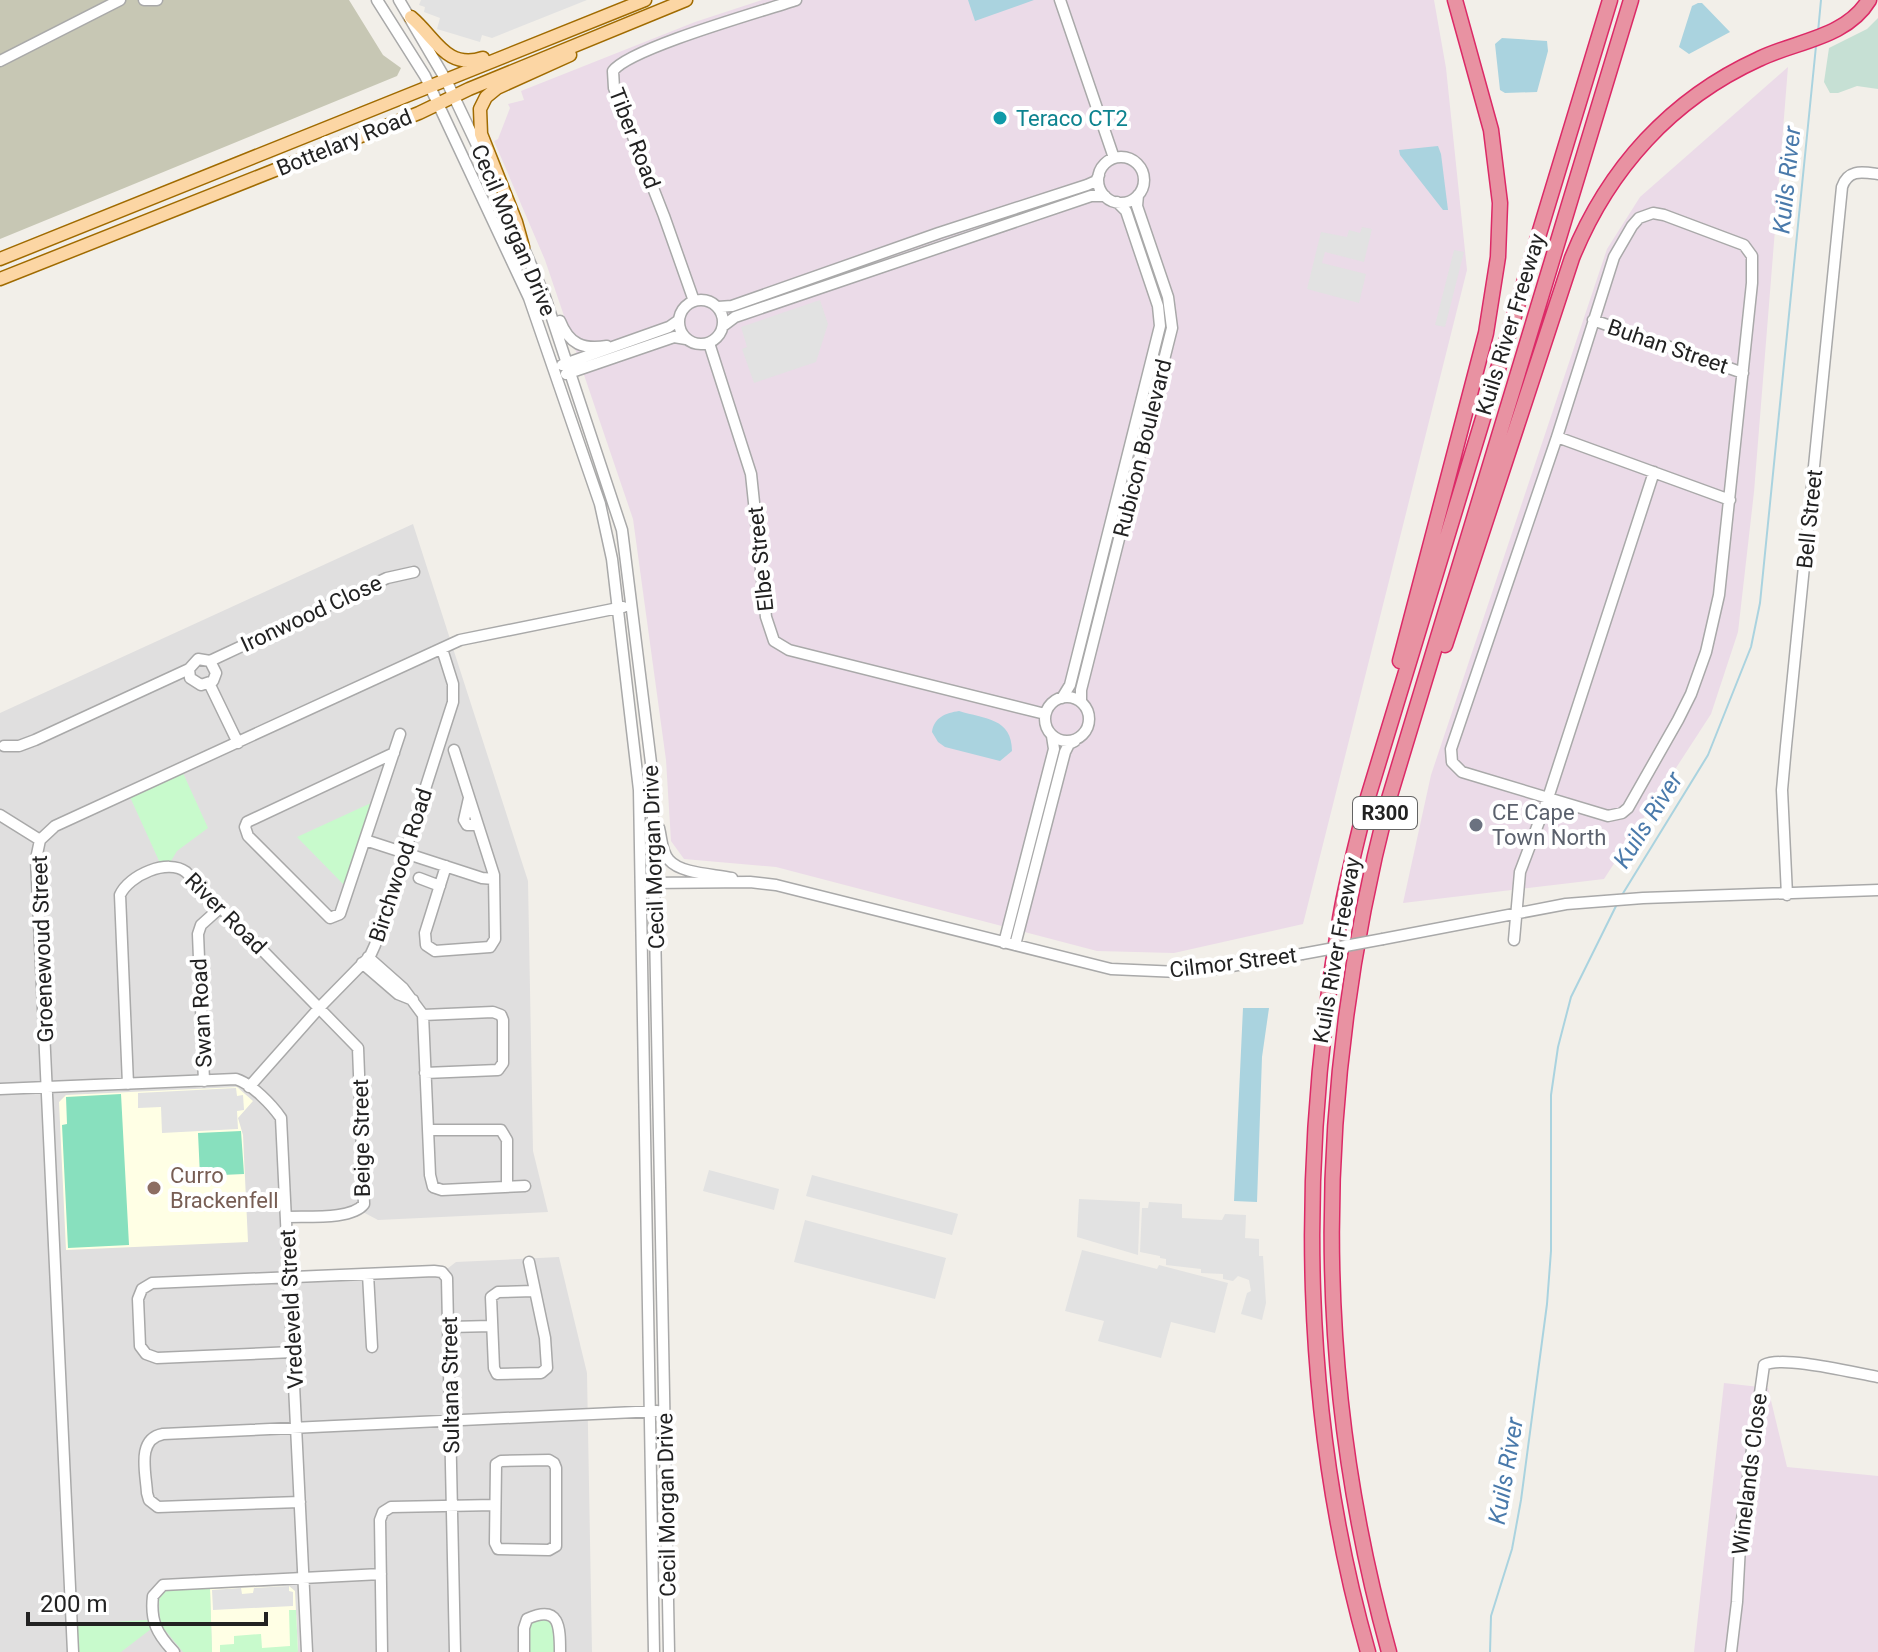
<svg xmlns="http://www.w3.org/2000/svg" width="1878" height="1652" font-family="Roboto,sans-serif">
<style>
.residential{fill:#e0dfdf}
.industrial{fill:#ebdbe8}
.education{fill:#ffffe5}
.construction{fill:#c7c7b4}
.wetland{fill:#c6e0d4}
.park{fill:#c8facc}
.pitch{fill:#88e0be}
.parking{fill:#e2e2e2}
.water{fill:#aad3df}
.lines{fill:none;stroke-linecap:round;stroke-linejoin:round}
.stream{stroke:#aad3df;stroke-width:2}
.minor-casing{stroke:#a9a9a9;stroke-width:13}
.major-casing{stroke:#a06b00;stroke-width:15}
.highway-casing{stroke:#dc2a67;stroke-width:17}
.minor{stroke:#fff;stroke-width:10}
.major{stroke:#fcd6a4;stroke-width:12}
.highway{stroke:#e892a2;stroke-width:14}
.minor-bridge-casing{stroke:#a9a9a9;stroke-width:13;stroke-linecap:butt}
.minor-bridge{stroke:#fff;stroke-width:10}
.culture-dot{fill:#0f9aa8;stroke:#fff;stroke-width:3}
.worship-dot{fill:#6b7280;stroke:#fff;stroke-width:3}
.education-dot{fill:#8d6e63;stroke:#fff;stroke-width:3}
.labels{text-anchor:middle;stroke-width:8;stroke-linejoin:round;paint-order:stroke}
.shield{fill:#fff;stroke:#646464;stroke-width:2}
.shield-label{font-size:20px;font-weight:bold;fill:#222}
.culture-label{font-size:22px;fill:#0d838f;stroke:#fff;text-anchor:start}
.street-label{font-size:22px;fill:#222;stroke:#fff}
.worship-label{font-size:22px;fill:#5b616d;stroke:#fff;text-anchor:start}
.education-label{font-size:22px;fill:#785e54;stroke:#fff;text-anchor:start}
.water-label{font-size:24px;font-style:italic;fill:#4a7aab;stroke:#fff}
</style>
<rect width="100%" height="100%" fill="#f2efe9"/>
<path class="residential" d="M413 524 528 881 533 1151 548 1212 378 1220 359 1210 288 1218 291 1276 443 1272 456 1262 559 1257 587 1373 592 1652H0V713Z"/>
<path class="industrial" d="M762 0H1434L1446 68 1467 270 1303 924 1174 953 1097 951 776 867 684 859 671 841 666 760 633 519 545 260 494 141 498 139 510 108 508 104 524 100 521 91 695 22Z
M1788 67 1754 492 1738 632 1711 714 1604 879 1403 903 1431 775 1607 249 1640 197Z
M1724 1383 1768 1388 1787 1467 1878 1476V1652H1694Z"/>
<path class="education" d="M237 1087 253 1101 238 1118 243 1135 248 1242 66 1250 59 1102 66 1095Z
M289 1586 295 1591 298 1652H212L210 1589Z"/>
<path class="construction" d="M0 0H349L383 55 401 68 397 76 0 239Z"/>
<path class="wetland" d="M1878 18V89L1857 86 1838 93H1830L1824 82 1829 48 1867 29Z"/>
<path class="park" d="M183 773 208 828 177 851 171 861 160 863 130 797Z
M371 803 373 804 346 886 344 885 297 837Z
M210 1588 212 1652H183L160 1624 159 1596 168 1590Z
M289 1610H296L298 1652H220V1645L234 1644V1636L261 1634 262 1648 290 1646Z
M548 1619 554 1622 556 1652H529L528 1627 531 1621Z
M149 1620 151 1629 121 1652H78L76 1624Z"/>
<path class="pitch" d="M121 1094 129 1245 68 1248 62 1125 67 1124 66 1097Z
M241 1131 244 1174 200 1176 198 1133Z"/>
<path class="parking" d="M421 0H587L492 38 482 35 480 42 437 29 440 18 424 12 425 7 419 5Z
M1362 227 1372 229 1364 262 1325 252 1322 263 1366 274 1359 303 1307 289 1321 232 1347 237 1349 230 1360 233Z
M1454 250 1464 252 1445 327 1435 325Z
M820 300 828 324 816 362 754 383 742 349 747 347 741 327Z
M236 1088 237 1096 243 1095 244 1110 237 1111 238 1129 162 1133 161 1107 138 1108V1093Z
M709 1170 779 1189 774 1210 703 1191Z
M812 1175 958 1214 952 1235 806 1196Z
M1079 1199 1140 1202 1138 1255 1077 1237Z
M1149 1202 1182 1204V1218L1222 1220 1225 1214 1246 1215 1245 1238 1259 1239V1256H1263L1266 1303 1262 1320 1241 1314 1247 1293 1251 1291 1249 1280 1238 1276 1233 1281 1223 1279V1274L1201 1273V1269L1166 1265V1259L1160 1258V1256L1140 1252 1142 1208H1148Z
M805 1220 946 1258 935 1299 794 1262Z
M1082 1250 1157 1269 1159 1265 1228 1283 1215 1333 1171 1322 1161 1358 1098 1341 1104 1321 1065 1311Z
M289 1586V1591L293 1592V1606L213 1610 212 1590 241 1588 242 1594 253 1593 254 1588Z"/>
<path class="water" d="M968 0H1034L975 21Z
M1698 3H1702L1730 32 1689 54 1679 47 1692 6Z
M1502 38 1547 41 1548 51 1537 92 1505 93 1500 90 1495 44Z
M1438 146 1441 154 1448 210H1443L1400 155 1399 150Z
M959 711C985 719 1012 718 1012 751L1000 761 945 747 938 742 932 732C934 717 946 713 959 711Z
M1243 1008H1269L1262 1057 1257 1202 1234 1201Z"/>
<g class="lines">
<path class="stream" d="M1818 32 1821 0
M1622 895 1708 755 1751 647 1760 603 1816 46
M1490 1652 1491 1616 1512 1549 1521 1500 1547 1304 1551 1251V1095L1558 1047 1571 997 1617 904"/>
<defs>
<path id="minor" d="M144 0H157
M377 0 425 76 529 298 600 504 612 559 639 790 654 1652
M399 0 446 80 495 183
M1060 0 1114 158
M0 61 120 0
M1098 180a23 23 0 1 1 46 0a23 23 0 1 1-46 0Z
M1653 213 1664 215 1744 245 1752 256V283L1719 595 1706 652 1691 694 1678 720 1628 808 1622 813 1608 816 1462 772 1452 762 1451 749 1557 437 1614 257 1632 226 1639 218Z
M521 242 545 297 622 530 652 771 669 1652
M679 322a22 22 0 1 1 44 0a22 22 0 1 1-44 0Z
M694 301 664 216 614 88 613 71C630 48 763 11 796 0
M718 307 732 306 939 233 1087 185 1096 181 1099 175
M1593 320 1743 373
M560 321C569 344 583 350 607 346
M723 326 735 317 1091 196H1105
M709 343 751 474 766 617 774 641 789 650 1045 714
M562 365 669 327 679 320
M566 374 674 337 686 339
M1557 437 1730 500
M210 661 387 578 414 572
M209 683 238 743
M1045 719a22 22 0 1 1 44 0a22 22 0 1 1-44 0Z
M1062 698 1070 685 1160 326 1158 306 1126 211 1117 202
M1081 702V690L1172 328 1168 297 1137 206 1138 195
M4 746H19L35 740 189 669 198 659 210 661 216 673 213 681 201 685 190 678 189 669
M394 753 247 822 245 827 248 836 330 918 340 914 400 734
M469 798 464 820 467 825H478
M0 815 40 840
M659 828C662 839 661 851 669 860 681 874 714 874 732 878
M365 840 482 878 494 879
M446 866 425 933 426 945 435 951 490 947 495 939 494 875 454 750
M419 878 440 886
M649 883 750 882 776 885 1111 969 1179 972 1214 969 1302 954
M1787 895 1782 790 1786 746 1842 187C1848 169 1862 172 1878 174
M1383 939 1566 904 1643 898 1878 890
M1514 940 1520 872 1548 798 1654 472
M1004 943 1054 749 1052 736
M1015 945 1065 752 1069 744 1075 741
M368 957 403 988 423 1015 430 1175 433 1187 442 1190 525 1186
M362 963 398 994 413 1000
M423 1015 493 1012 501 1015 503 1020V1063L498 1070 425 1073
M204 1081 198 934 201 925 221 907
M128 1084 120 895C129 875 168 858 186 872L358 1048 364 1204C352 1220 307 1216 287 1217
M249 1087 320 1007 370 956 375 945 453 702V684L442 649
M0 1089 236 1079C252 1084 272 1105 281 1118L307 1652
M428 1130H501L507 1140V1186
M529 1262 545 1338 547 1368 541 1373 497 1374 494 1368 491 1297 498 1292 534 1291
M368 1274 372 1347
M449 1327 492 1326
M293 1352 157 1358 146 1354 140 1346 138 1299 142 1289 152 1283 434 1271 442 1272 447 1278 455 1652
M549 1460 554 1463 556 1468V1546L549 1550 498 1549 495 1543 496 1464 501 1461Z
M300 1502 158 1507 149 1500 147 1493C146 1473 136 1439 163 1434L657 1411
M73 1652 36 859 40 840 55 826 460 640 623 607
M174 1652C157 1634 150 1621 153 1596L163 1585 381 1574
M382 1652 380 1520 383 1512 391 1507 495 1505
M524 1652V1628L527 1619C560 1604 560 1627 560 1652
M1731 1652 1737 1602 1741 1527 1764 1365C1783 1355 1854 1373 1878 1377"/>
<path id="major" d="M411 17C436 38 446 70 483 58
M523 247 516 222 481 134 480 109 486 97 497 88 570 55
M0 259 645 0
M0 279 419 113 469 89 686 0"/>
<path id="highway" d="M1445 645 1572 258C1608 169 1671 99 1759 59 1796 41 1846 38 1869 0
M1400 661 1486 333 1498 257 1500 203 1491 130 1455 0
M1368 1652C1301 1415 1298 1167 1339 925 1345 885 1356 846 1365 807L1610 0
M1389 1652C1310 1368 1315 1086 1388 802L1631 0"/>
</defs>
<use href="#minor" class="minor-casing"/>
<use href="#major" class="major-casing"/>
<use href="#highway" class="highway-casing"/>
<use href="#minor" class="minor"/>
<use href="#major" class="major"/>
<use href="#highway" class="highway"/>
<defs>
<path id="minor-bridge" d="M1302 954 1383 939"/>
</defs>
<use href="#minor-bridge" class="minor-bridge-casing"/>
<use href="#minor-bridge" class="minor-bridge"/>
</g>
<circle class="culture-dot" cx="1000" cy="118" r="8"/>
<circle class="worship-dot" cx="1476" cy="825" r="8"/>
<circle class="education-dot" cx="154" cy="1188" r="8"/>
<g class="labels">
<rect class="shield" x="1353" y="797" width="64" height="32" rx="6"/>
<g class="shield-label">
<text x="1385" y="820">R300</text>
</g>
<g class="culture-label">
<text x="1016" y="126">Teraco CT2</text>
</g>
<g class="street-label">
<text transform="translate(635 138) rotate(69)" y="8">Tiber Road</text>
<text transform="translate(344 142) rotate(-22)" y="8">Bottelary Road</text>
<text transform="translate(514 230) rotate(67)" y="8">Cecil Morgan Drive</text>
<text transform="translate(1510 324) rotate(-73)" y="8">Kuils River Freeway</text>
<text transform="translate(1668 346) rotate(19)" y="8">Buhan Street</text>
<text transform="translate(1142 448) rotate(-76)" y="8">Rubicon Boulevard</text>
<text transform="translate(1809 519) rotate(-84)" y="8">Bell Street</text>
<text transform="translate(760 559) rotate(-96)" y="8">Elbe Street</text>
<text transform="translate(311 613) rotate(-25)" y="8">Ironwood Close</text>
<text transform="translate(653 857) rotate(-92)" y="8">Cecil Morgan Drive</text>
<text transform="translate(400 865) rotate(-72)" y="8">Birchwood Road</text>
<text transform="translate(226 913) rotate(45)" y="8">River Road</text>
<text transform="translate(42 949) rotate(-92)" y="8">Groenewoud Street</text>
<text transform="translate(1336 950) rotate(-80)" y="8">Kuils River Freeway</text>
<text transform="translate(1233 962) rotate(-7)" y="8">Cilmor Street</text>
<text transform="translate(201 1013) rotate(-93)" y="8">Swan Road</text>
<text transform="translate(361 1138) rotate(-91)" y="8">Beige Street</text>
<text transform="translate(291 1309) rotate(-93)" y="8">Vredeveld Street</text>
<text transform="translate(450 1385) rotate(-91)" y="8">Sultana Street</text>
<text transform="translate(1749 1474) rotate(-83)" y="8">Winelands Close</text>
<text transform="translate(666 1505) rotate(-91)" y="8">Cecil Morgan Drive</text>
</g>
<g class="worship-label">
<text x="1492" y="820">CE Cape<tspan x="1492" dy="25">Town North</tspan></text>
</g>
<g class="education-label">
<text x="170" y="1183">Curro<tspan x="170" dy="25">Brackenfell</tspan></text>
</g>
<g class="water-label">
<text transform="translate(1787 180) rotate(-84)" y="8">Kuils River</text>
<text transform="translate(1648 820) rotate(-58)" y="8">Kuils River</text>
<text transform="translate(1506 1471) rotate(-80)" y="8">Kuils River</text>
</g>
</g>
<path d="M28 1612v12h238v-12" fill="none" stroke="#222222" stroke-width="4"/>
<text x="40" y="1612" font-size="24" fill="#222222" stroke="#ffffff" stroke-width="6" paint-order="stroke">200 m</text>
</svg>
